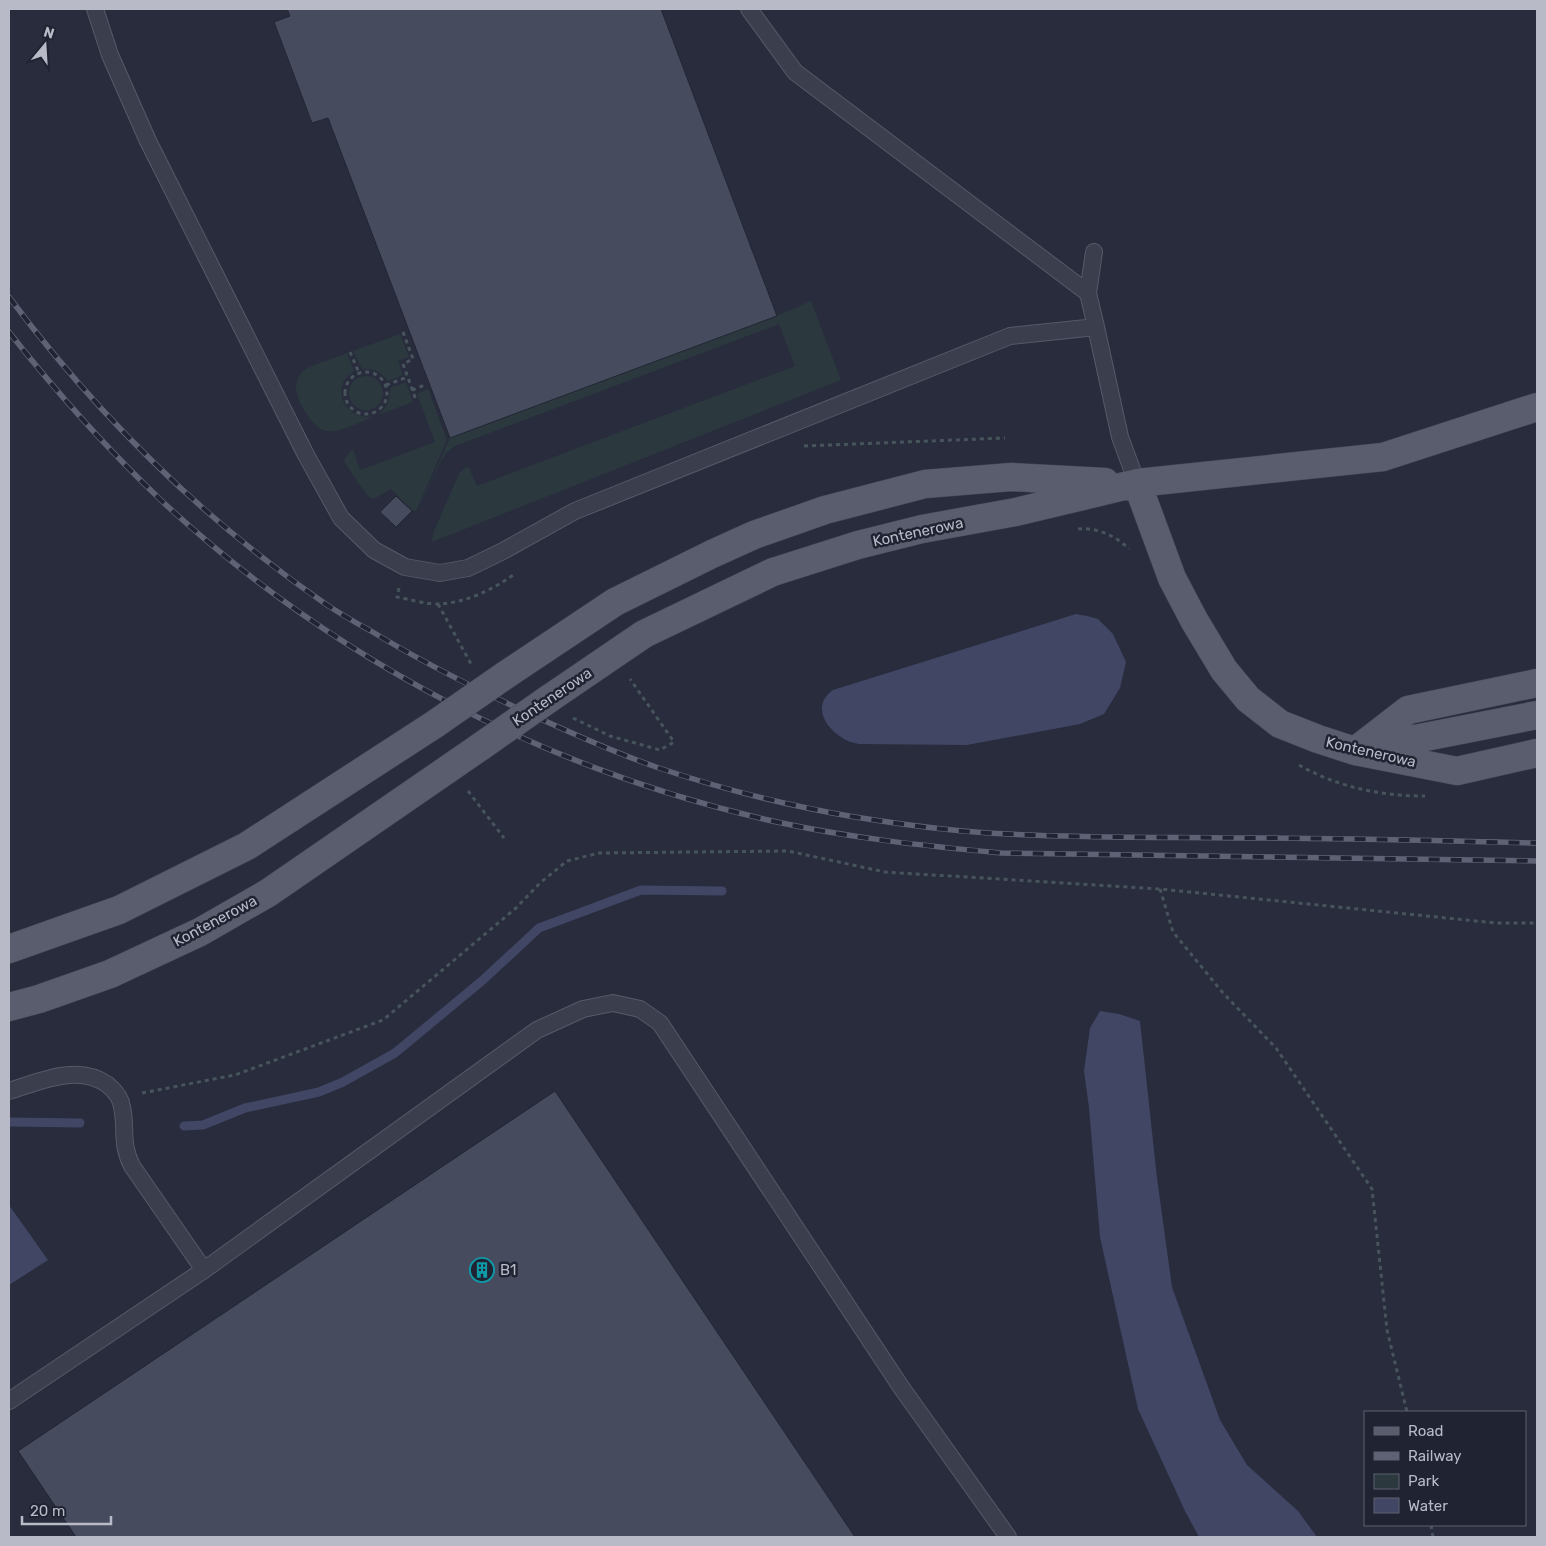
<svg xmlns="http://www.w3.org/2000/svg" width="1546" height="1546" font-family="Rubik,sans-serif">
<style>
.green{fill:#2b393f}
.water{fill:#404664}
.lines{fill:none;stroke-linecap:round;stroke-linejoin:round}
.stream{stroke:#404664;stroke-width:9}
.building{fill:#474b5e;stroke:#222634}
.lane-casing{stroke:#565a68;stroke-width:18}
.primary-casing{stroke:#454856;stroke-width:29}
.path{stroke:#48545b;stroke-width:3;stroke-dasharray:4 4;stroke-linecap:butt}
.lane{stroke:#3b3f4d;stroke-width:16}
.primary{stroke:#5a5d6d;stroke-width:28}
.rail-casing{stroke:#5e6274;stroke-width:5.5}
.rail{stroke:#202432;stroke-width:4;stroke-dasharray:11;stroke-linecap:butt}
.primary-bridge-casing{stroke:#454856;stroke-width:29;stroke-linecap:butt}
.primary-bridge{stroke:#5a5d6d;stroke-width:28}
.labels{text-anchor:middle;stroke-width:5;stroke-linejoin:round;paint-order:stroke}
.street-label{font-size:15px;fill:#b8bac8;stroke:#202432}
.poi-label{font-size:15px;fill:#b8bac8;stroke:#202432;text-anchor:start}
</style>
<rect width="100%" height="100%" fill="#282c3d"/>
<path class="green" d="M811 301 841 380 432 542 433 533 460 472 466 467 469 468 477 486 795 366 779 324 455 446 446 453 441 461 417 512 450 438 777 316Z
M400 334 409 357 398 361 403 375 388 381C381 372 373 368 362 369L353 351Z
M347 353 354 371C329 387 344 419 372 417 360 422 337 434 325 431 312 427 296 400 296 387 296 381 299 375 304 371 312 364 336 358 347 353Z
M349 393a17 17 0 1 1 34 0a17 17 0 1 1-34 0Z
M406 382 413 402 378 415C387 407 391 400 390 388Z
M428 389 447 440 416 511 412 510 391 489 374 499 369 497 358 483 344 461 347 455 353 449 360 470 435 442 417 394Z"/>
<path class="water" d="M1076 614 1087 616 1098 619 1113 634 1126 662 1120 688 1104 714 1080 724 967 745 859 744C853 743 846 741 841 737 823 726 813 704 833 690Z
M1100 1011 1119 1014 1140 1021 1157 1178 1172 1287 1220 1420 1247 1465 1298 1511 1317 1537H1199L1185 1511 1138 1409 1100 1237 1089 1108 1084 1071 1090 1028Z
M9 1205 48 1260 9 1285Z"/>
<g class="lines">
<path class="stream" d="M9 1122 80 1123
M184 1126 203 1125 245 1108 319 1092 343 1082 395 1053 483 980 539 928 641 890 722 891"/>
</g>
<path class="building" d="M287 9H661L777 316 450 438 328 118 312 123 274 22 290 16Z
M396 496 412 511 396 527 380 512Z
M555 1091 855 1537H76L18 1451Z"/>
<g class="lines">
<defs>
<path id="lane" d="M95 9 110 55 148 141 306 455 341 518 374 550 405 567 440 573 468 568 503 551 575 511 1010 336 1096 327 1120 437 1137 483
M749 9 795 72 1088 293
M1094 252 1088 293 1096 327
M9 1091C39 1082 78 1063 108 1085 115 1091 121 1098 122 1107 127 1130 120 1142 132 1166L204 1270
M9 1401 204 1270 537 1030 583 1009 613 1003 640 1009 660 1023 901 1387 1008 1537"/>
<path id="primary" d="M1137 483 1172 578 1194 620 1224 670 1248 699 1280 724 1318 739 1355 751 1457 771 1537 753
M507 674 615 602 712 554 754 535 825 510 925 484 1011 477 1105 482
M550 698 644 634 773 572 858 545 922 529 1016 512 1137 483 1383 457 1537 407
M1369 748 1537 715
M1355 751 1408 710 1537 683
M9 949 119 910 247 846 435 724
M9 1007 39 999 110 974 200 932 268 893 480 747"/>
</defs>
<use href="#lane" class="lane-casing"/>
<use href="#primary" class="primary-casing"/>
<path class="path" d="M403 332 413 359 403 364 416 400
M350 352 359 373
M345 393a21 21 0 1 1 42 0a21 21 0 1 1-42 0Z
M386 385 408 377
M412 390 425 385
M804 446 1005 438
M1078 529C1097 527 1116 536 1129 549
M399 588 397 597C409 599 428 605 440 604 468 602 494 589 516 573
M438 604 471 664
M573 718 610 736 660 750 674 742 630 679
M1299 765C1337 787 1381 796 1425 796
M468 791 504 838
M1160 889 1173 932 1223 993 1276 1048 1372 1189 1387 1330 1407 1412
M142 1093 235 1075 383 1020 516 908 540 883 567 861 599 853 788 851 885 872 1160 889 1496 923H1537
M1431 1525 1433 1537"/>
<use href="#lane" class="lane"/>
<use href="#primary" class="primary"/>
<defs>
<path id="rail" d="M9 297C97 415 205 521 327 605 341 614 356 623 371 631 422 662 476 689 530 714 571 733 613 752 656 767 718 788 790 806 855 817 905 825 957 832 1008 834 1087 838 1167 837 1247 838 1344 838 1440 841 1537 843
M9 332C57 393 109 451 165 504 335 661 551 772 777 822 850 838 926 846 1001 853L1537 861"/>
</defs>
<use href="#rail" class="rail-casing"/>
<use href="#rail" class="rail"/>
<defs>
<path id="primary-bridge" d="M435 724 507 674
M480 747 550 698"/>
</defs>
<use href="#primary-bridge" class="primary-bridge-casing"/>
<use href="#primary-bridge" class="primary-bridge"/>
</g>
<defs>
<symbol id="building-ring" viewBox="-11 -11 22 22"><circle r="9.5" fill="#202432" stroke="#0f9aa8" stroke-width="1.5"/><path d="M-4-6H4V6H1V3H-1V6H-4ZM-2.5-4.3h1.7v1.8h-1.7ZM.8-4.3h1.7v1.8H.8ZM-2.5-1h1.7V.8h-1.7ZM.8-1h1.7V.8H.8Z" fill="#0f9aa8"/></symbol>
</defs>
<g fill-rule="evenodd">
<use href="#building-ring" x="468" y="1256" width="28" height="28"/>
</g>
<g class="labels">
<g class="street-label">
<text transform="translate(918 532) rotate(-12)" y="5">Kontenerowa</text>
<text transform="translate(552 697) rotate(-34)" y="5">Kontenerowa</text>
<text transform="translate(1371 752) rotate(13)" y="5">Kontenerowa</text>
<text transform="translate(215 921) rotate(-28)" y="5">Kontenerowa</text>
</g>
<g class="poi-label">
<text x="500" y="1275">B1</text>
</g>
</g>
<rect width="1546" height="1546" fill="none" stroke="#b8bac8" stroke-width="20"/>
<rect x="1364" y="1411" width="162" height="115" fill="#202432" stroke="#5d606e"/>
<rect x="1374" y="1427" width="25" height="8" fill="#5a5d6d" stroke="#5d606e"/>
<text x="1408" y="1436" font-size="15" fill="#b8bac8">Road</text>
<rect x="1374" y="1452" width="25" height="8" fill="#5e6274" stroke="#5d606e"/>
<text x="1408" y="1461" font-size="15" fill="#b8bac8">Railway</text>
<rect x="1374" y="1474" width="25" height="15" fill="#2b393f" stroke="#5d606e"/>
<text x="1408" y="1486" font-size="15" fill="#b8bac8">Park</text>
<rect x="1374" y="1498" width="25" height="15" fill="#404664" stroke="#5d606e"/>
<text x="1408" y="1511" font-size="15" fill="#b8bac8">Water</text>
<g transform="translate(45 45) rotate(18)" stroke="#202432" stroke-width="4" paint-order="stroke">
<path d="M0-4L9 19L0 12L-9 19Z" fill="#b8bac8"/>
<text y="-8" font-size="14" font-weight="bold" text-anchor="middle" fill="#b8bac8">N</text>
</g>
<path d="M22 1516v8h89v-8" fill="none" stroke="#b8bac8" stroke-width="2.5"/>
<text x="30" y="1516" font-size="15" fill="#b8bac8" stroke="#202432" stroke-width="4" paint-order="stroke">20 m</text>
</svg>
